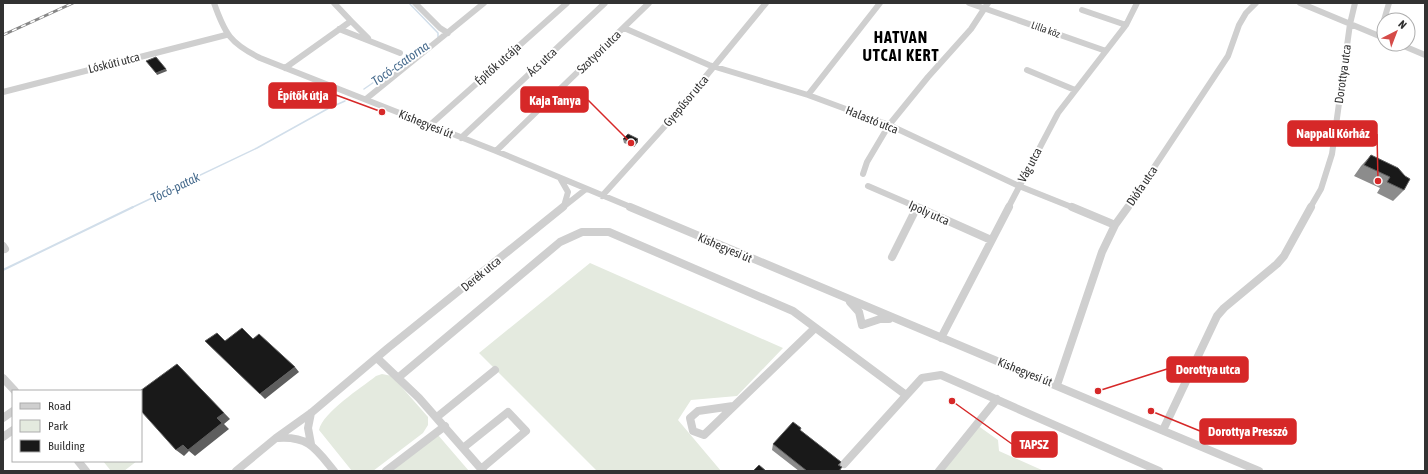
<svg xmlns="http://www.w3.org/2000/svg" width="1428" height="474" font-family="'Asap Condensed',sans-serif">
<style>
.green{fill:#e4eadf}
.lines{fill:none;stroke-linecap:round;stroke-linejoin:round}
.stream-far1{stroke:#d1deea;stroke-width:1.5}
.stream{stroke:#d1deea;stroke-width:2}
.minor-far1{stroke:#cfcfcf;stroke-width:6}
.minor{stroke:#cfcfcf;stroke-width:8}
.rail-casing{stroke:#878787;stroke-width:3}
.rail{stroke:#fff;stroke-width:1.5;stroke-dasharray:5;stroke-linecap:butt}
.wall{fill:#8c8c8c}
.shaded-wall{fill:#5e5e5e}
.building{fill:#191919;stroke:#5e5e5e}
.labels{text-anchor:middle;stroke-width:4;stroke-linejoin:round;paint-order:stroke}
.far-street-label{font-size:10px;fill:#323232;stroke:#fff}
.street-label{font-size:12px;fill:#323232;stroke:#fff}
.water-label{font-size:13px;font-style:italic;fill:#476b8d;stroke:#fff}
.district-label{font-size:16px;font-weight:bold;letter-spacing:1px;fill:#000;stroke:#fff}
.leader{fill:none;stroke:#d62828;stroke-width:1.5}
.callout-dot{fill:#d62828;stroke:#fff;stroke-width:1.5}
.callout{fill:#d62828;stroke:#d62828;stroke-width:1.5}
.callout-label{font-size:13px;text-anchor:middle;font-weight:bold;fill:#fff}
</style>
<rect width="100%" height="100%" fill="#fff"/>
<path class="green" d="M590 263 783 348 737 396 691 400 678 420 721 471H597L479 353Z
M382 374 392 376 428 417V425L423 433 373 471H352L319 430C323 412 361 388 376 376Z
M977 425 998 440 999 451 1044 471H939Z
M438 435 469 471H391Z
M103 461H137L124 471H111Z"/>
<g class="lines">
<path class="stream-far1" d="M409 3 438 33V37
M364 89 429 44
M131 208 257 148 329 108 345 101"/>
<path class="stream" d="M3 270 133 207"/>
<path class="minor-far1" d="M214 3C225 34 230 43 260 58L496 151 633 208
M415 3 440 28 448 33
M969 3 1106 51
M1300 3 1384 38
M1082 10 1126 25
M1384 20 1389 3
M351 21 368 38
M624 28 709 65 808 95 889 125 1019 186 1074 208
M339 29 400 53
M1379 36 1384 21
M1399 44 1425 55
M285 68 351 21 334 3
M1027 70 1075 90
M3 92 226 35
M808 95 880 3
M366 99 484 3
M430 125 567 3
M461 138 605 3
M496 151 649 3
M863 174 867 162 889 125 928 77 971 29 988 3
M560 178 568 192 564 206
M868 186 919 208
M602 196 665 126 766 3
M562 208 586 189
M916 208 917 207
M1008 208 1058 113 1126 25 1137 3
M1127 208 1228 56 1239 25 1246 13 1256 3
M1310 208 1321 189 1332 154 1350 24 1355 3"/>
<path class="minor" d="M630 207 1259 471
M917 207 991 240
M1072 207 1115 225
M3 246 5 249
M892 257 917 207
M850 302 859 312 862 325 880 319H889
M941 338 1009 207
M377 358 419 398 483 471
M399 377 560 242 582 232H609L793 311 906 395
M3 378 15 391
M1057 385 1102 252 1115 225 1128 207
M733 406 698 411 690 418 693 431 704 435 815 328
M311 413 308 428 311 444
M437 417 495 370
M3 418 13 411
M1163 430 1217 316 1224 308 1277 264 1284 256 1311 207
M3 437 13 430
M278 438C309 436 316 449 334 471
M463 448 508 412 526 431 481 469
M78 461 86 471
M844 464 922 378 941 375 1159 471
M236 471 276 438 311 413 388 348 563 207
M386 471 445 426
M939 471 997 399"/>
<defs>
<path id="rail" d="M3 35 73 3"/>
</defs>
<use href="#rail" class="rail-casing"/>
<use href="#rail" class="rail"/>
</g>
<path class="wall" d="M623 139 638 142 634 147 624 143Z
M1371 155 1404 190 1393 201 1377 193 1380 188 1354 176 1361 166Z
M801 431 841 462 840 466 841 471H799L772 450 773 444Z"/>
<path class="shaded-wall" d="M166 69 167 71 157 75 156 73Z
M638 139V142L634 147V143Z
M177 364 230 419 224 424 229 429 195 456 189 451 184 456 176 450 217 418Z
M295 367 299 372 265 399 260 394Z"/>
<path class="building" d="M156 57 166 69 156 73 146 61Z
M628 134 638 139 634 143 623 139Z
M1371 155 1398 168 1405 176 1410 179 1404 190 1387 182 1390 177 1364 165Z
M242 328 253 339 259 334 295 367 260 394 205 341 217 333 225 341Z
M177 364 224 413 217 418 222 423 188 450 183 445 176 450 141 411V391H140Z
M793 422 801 428 800 430 841 462 838 465 842 467 839 471H807L773 444Z
M759 465 766 471H753Z"/>
<g class="labels">
<g class="far-street-label">
<text transform="translate(1046 29) rotate(20)" y="4">Lilla köz</text>
</g>
<g class="street-label">
<text transform="translate(599 52) rotate(-44)" y="4">Szotyori utca</text>
<text transform="translate(542 62) rotate(-43)" y="4">Ács utca</text>
<text transform="translate(114 63) rotate(-14)" y="4">Lóskúti utca</text>
<text transform="translate(498 64) rotate(-42)" y="4">Építők utcája</text>
<text transform="translate(1343 74) rotate(-82)" y="4">Dorottya utca</text>
<text transform="translate(686 101) rotate(-50)" y="4">Gyepűsor utca</text>
<text transform="translate(872 120) rotate(22)" y="4">Halastó utca</text>
<text transform="translate(426 124) rotate(22)" y="4">Kishegyesi út</text>
<text transform="translate(1030 165) rotate(-62)" y="4">Vág utca</text>
<text transform="translate(1142 186) rotate(-56)" y="4">Diófa utca</text>
<text transform="translate(929 213) rotate(24)" y="4">Ipoly utca</text>
<text transform="translate(725 248) rotate(23)" y="4">Kishegyesi út</text>
<text transform="translate(481 274) rotate(-39)" y="4">Derék utca</text>
<text transform="translate(1025 372) rotate(22)" y="4">Kishegyesi út</text>
</g>
<g class="water-label">
<text transform="translate(400 63) rotate(-35)" y="5">Tocó-csatorna</text>
<text transform="translate(175 187) rotate(-26)" y="5">Tócó-patak</text>
</g>
<g class="district-label">
<text x="901" y="43">HATVAN<tspan x="901" dy="18">UTCAI KERT</tspan></text>
</g>
</g>
<path class="leader" d="M382 112L336 95M631 143L588 100M1378 181L1377 134M1098 391L1167 369M1151 411L1200 431M952 401L1012 444"/>
<g class="callout-dot">
<circle cx="382" cy="112" r="4"/>
<circle cx="631" cy="143" r="4"/>
<circle cx="1378" cy="181" r="4"/>
<circle cx="1098" cy="391" r="4"/>
<circle cx="1151" cy="411" r="4"/>
<circle cx="952" cy="401" r="4"/>
</g>
<g class="callout">
<rect x="269" y="83" width="67" height="25" rx="4"/>
<rect x="521" y="87" width="67" height="25" rx="4"/>
<rect x="1288" y="121" width="89" height="25" rx="4"/>
<rect x="1167" y="357" width="81" height="25" rx="4"/>
<rect x="1200" y="419" width="96" height="25" rx="4"/>
<rect x="1012" y="432" width="45" height="25" rx="4"/>
</g>
<g class="callout-label">
<text x="303" y="100">Építők útja</text>
<text x="555" y="105">Kaja Tanya</text>
<text x="1333" y="138">Nappali Kórház</text>
<text x="1208" y="374">Dorottya utca</text>
<text x="1248" y="436">Dorottya Presszó</text>
<text x="1034" y="449">TAPSZ</text>
</g>
<rect width="1428" height="474" fill="none" stroke="#323232" stroke-width="8"/>
<rect x="12" y="390" width="130" height="72" fill="#ffffff" stroke="#adadad"/>
<rect x="20" y="403" width="20" height="6" fill="#cfcfcf" stroke="#adadad"/>
<text x="48" y="410" font-size="12" fill="#323232">Road</text>
<rect x="20" y="420" width="20" height="12" fill="#e4eadf" stroke="#adadad"/>
<text x="48" y="430" font-size="12" fill="#323232">Park</text>
<rect x="20" y="440" width="20" height="12" fill="#191919" stroke="#adadad"/>
<text x="48" y="450" font-size="12" fill="#323232">Building</text>
<g transform="translate(1396 32) rotate(42)"><circle r="19" fill="#ffffff" stroke="#adadad"/>
<path d="M0-3L7 15L0 10L-7 15Z" fill="#d54b48"/>
<text y="-6" font-size="11" font-weight="bold" text-anchor="middle" fill="#323232">N</text>
</g>
</svg>
